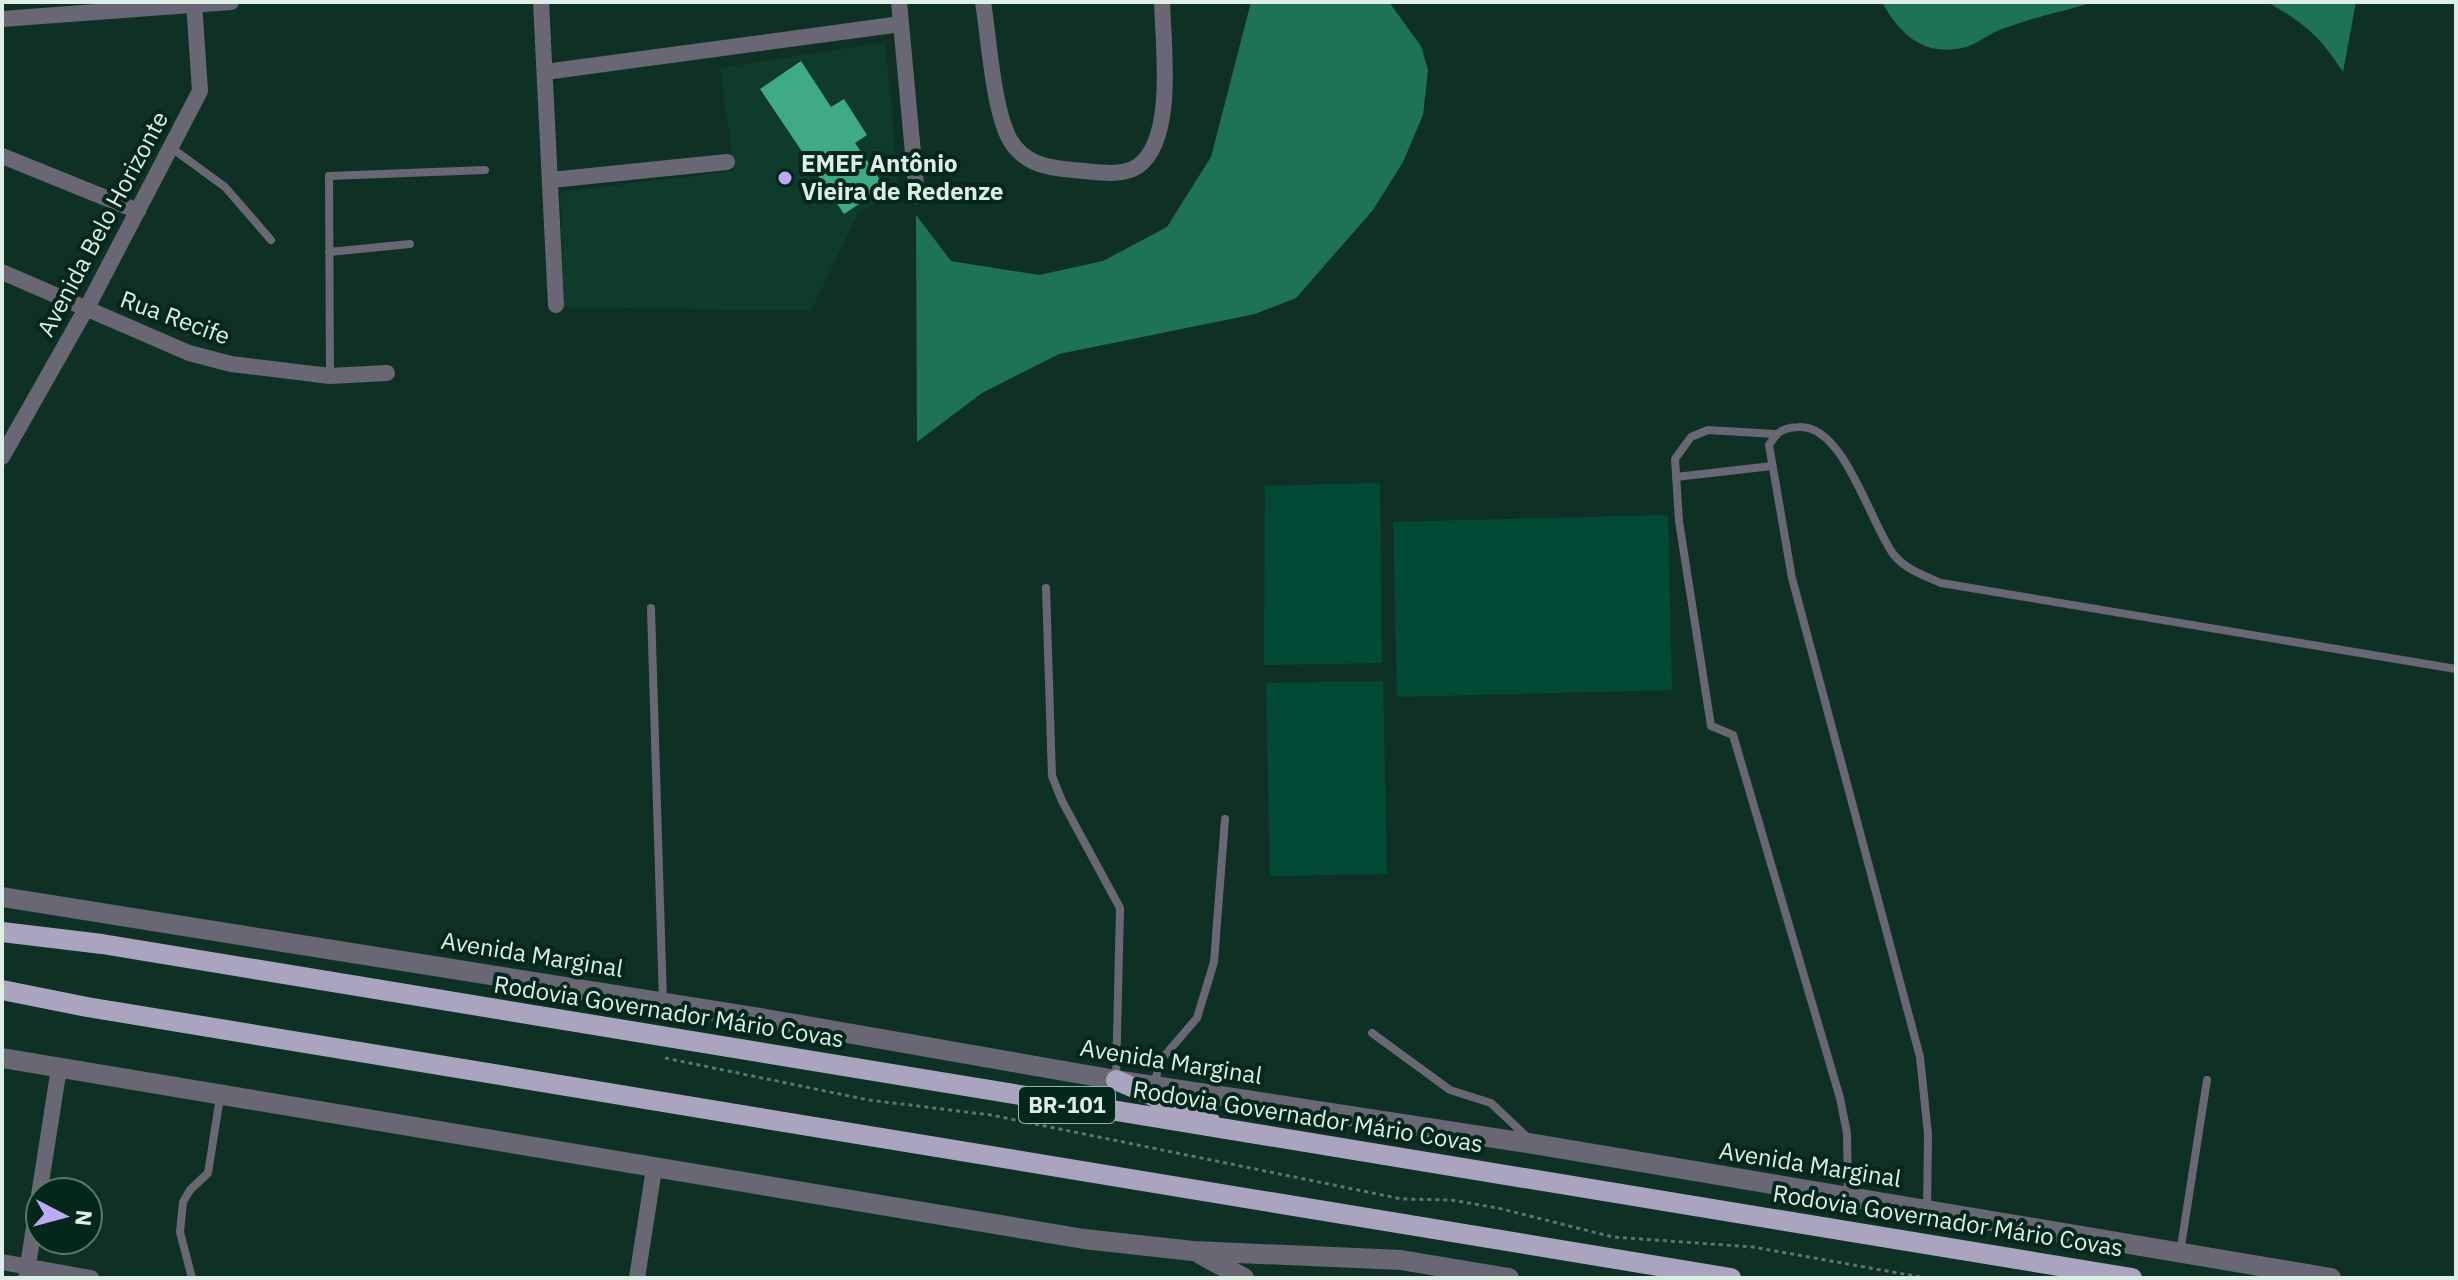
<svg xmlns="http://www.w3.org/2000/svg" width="2458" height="1280" font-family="'IBM Plex Sans',sans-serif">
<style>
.built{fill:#0f3b2d}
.green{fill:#024a36}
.forest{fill:#1e7258}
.building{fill:#3faa87}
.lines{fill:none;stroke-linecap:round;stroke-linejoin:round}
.path{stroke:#5b776c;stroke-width:3;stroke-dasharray:4 4;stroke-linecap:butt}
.service{stroke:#6a6774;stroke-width:8}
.minor{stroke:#6a6774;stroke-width:16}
.tertiary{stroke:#6a6774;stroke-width:20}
.primary{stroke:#aba4be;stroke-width:20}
.poi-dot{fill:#bfa9f4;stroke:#04271c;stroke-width:3}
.labels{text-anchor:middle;stroke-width:8;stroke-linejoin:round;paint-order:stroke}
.shield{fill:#04271c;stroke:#9bb2a9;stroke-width:2}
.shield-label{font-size:22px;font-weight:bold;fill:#dceee6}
.poi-label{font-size:24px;font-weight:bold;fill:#dceee6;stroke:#04271c;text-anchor:start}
.street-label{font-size:24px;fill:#dceee6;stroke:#04271c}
</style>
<rect width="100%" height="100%" fill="#0f3125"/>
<path class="built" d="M885 42 899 186 857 215 811 311 564 307 560 192 734 171 720 68Z"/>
<path class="green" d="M1380 483 1382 663 1264 665 1265 486Z
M1668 515 1672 690 1397 697 1393 522Z
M1383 681 1387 874 1270 876 1266 683Z"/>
<path class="forest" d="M1251 2H1389L1421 46 1428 70 1423 115 1403 162 1373 210 1296 298 1255 314 1059 354 982 393 917 442 916 215 951 261 1039 275 1103 261 1167 227 1211 157Z
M1882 2H2094C2065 11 2034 17 2005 28 1991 32 1979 43 1966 47 1925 58 1900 35 1882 2Z
M2267 2H2356L2343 72C2319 35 2304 23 2267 2Z"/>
<path class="building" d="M801 61 831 107 844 99 867 135 855 143 885 187 844 214 760 89Z"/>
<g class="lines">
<path class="path" d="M665 1058 869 1100 991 1115 1402 1199 1451 1200 1498 1208 1613 1237 1753 1247 1926 1278"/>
<path class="service" d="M173 149 225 187 271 240
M329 252 410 244
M330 376 329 176 485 170
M1775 434 1708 430 1691 437 1675 459 1679 521 1711 726 1733 735 1840 1098 1847 1133 1848 1196
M1676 477 1772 466
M1046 588 1052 776 1062 801 1120 908 1116 1078
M651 608 663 1002
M1372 1033 1450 1090 1491 1103 1528 1138
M1154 1086 1160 1061 1197 1018 1214 962 1225 819
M1927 1209 1928 1134 1920 1057 1792 578 1769 445C1777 432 1782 428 1798 427 1844 423 1870 524 1894 555 1905 569 1925 576 1941 583L2456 669
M2180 1253 2207 1080
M192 1278 180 1232 183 1202 190 1190 208 1173 220 1097"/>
<path class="minor" d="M541 2 556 305
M899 2 917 196
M983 2C989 39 993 109 1010 140 1024 164 1048 168 1073 170 1092 171 1121 178 1138 166 1176 139 1163 44 1162 2
M2 19 231 2
M545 72 901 24
M2 156 138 211
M551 180 727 162
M2 272 189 353 231 364 330 376 387 373
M2 457 91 300 200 91 194 2
M2 1262 91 1278
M26 1278 59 1068
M637 1278 654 1169"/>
<path class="tertiary" d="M2 897 772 1020 1116 1080 1534 1144 2331 1278
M2 1058 1084 1239 1193 1251 1401 1260 1509 1278
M1200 1254 1244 1278"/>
<path class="primary" d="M2 932 102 944 2132 1278
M2 990 87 1007 1731 1278
M1116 1080 1210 1121"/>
</g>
<circle class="poi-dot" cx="785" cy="178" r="8"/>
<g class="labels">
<rect class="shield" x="1019" y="1087" width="96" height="36" rx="6"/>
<g class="shield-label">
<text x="1067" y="1113">BR-101</text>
</g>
<g class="poi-label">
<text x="801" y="172">EMEF Antônio<tspan x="801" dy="28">Vieira de Redenze</tspan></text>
</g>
<g class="street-label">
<text transform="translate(103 224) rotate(-62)" y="8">Avenida Belo Horizonte</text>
<text transform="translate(175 318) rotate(20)" y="8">Rua Recife</text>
<text transform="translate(532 955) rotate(9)" y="8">Avenida Marginal</text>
<text transform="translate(669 1012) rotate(9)" y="8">Rodovia Governador Mário Covas</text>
<text transform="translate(1171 1062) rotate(9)" y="8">Avenida Marginal</text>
<text transform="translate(1308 1117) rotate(9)" y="8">Rodovia Governador Mário Covas</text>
<text transform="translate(1810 1165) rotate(9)" y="8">Avenida Marginal</text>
<text transform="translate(1948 1221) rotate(9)" y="8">Rodovia Governador Mário Covas</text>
</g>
</g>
<rect width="2458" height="1280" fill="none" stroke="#dceee6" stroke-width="8"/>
<g transform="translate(64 1216) rotate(96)"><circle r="38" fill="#04271c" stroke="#5a776d" stroke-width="2"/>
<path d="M0-6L14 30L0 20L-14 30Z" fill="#bfa9f4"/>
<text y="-12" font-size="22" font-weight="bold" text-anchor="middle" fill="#dceee6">N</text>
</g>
</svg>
